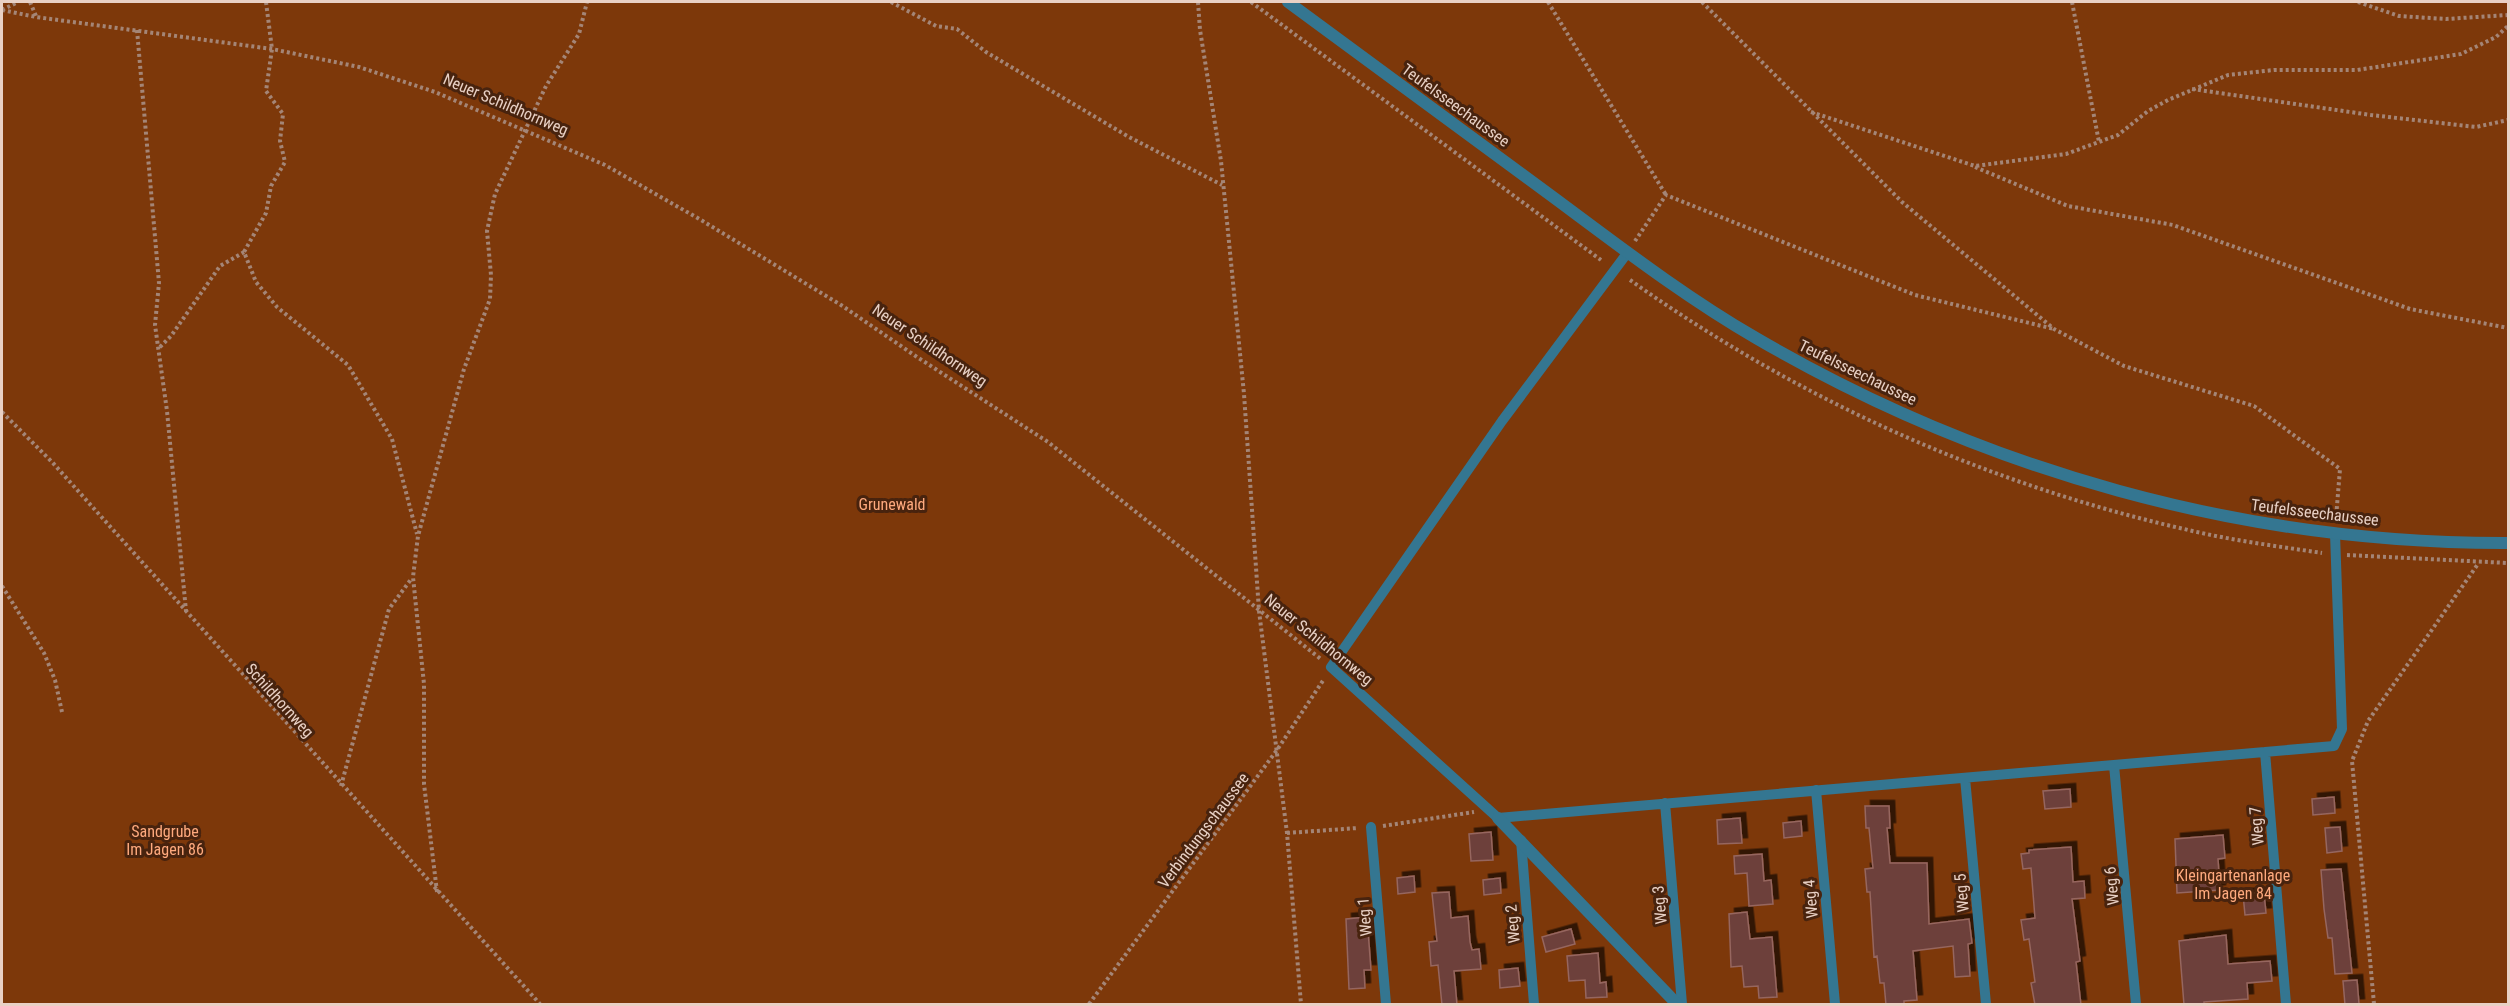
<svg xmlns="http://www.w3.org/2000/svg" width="2510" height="1006" font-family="'Roboto Condensed',sans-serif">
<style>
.green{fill:#7d380a}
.building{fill:#6d403a;stroke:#96665f;stroke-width:1.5;filter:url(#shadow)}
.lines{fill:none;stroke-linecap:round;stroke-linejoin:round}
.path{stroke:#a48576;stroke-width:4;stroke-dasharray:3 3;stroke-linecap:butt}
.lane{stroke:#347691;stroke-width:10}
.street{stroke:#347691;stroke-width:12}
.labels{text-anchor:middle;stroke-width:6;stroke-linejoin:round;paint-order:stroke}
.street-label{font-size:16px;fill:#e9d1c5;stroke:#48230e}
.park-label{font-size:16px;fill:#ffaa7e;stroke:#48230e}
</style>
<defs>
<filter id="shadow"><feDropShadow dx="5.5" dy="-5.5" stdDeviation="0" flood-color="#0009"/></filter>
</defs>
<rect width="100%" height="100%" fill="#532d19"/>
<path class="green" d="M2 2H2508V1004H2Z"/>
<path class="building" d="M2070 789 2071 807 2045 809 2043 791Z
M2334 797 2335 813 2313 815 2312 799Z
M1865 806H1889L1890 828H1887L1890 863H1927L1929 924 1969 919 1972 943 1968 944 1970 976 1955 977 1953 946 1913 951 1917 1000 1904 1001V1005H1886L1884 983H1880L1877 956 1874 957 1870 892H1867L1865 869 1873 868 1869 828H1866Z
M1740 818 1742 843 1718 844 1717 820Z
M1801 821 1802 836 1784 838 1783 823Z
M2340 827 2342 851 2327 853 2325 828Z
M1491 832 1493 860 1471 861 1469 834Z
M2223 835 2225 858 2218 859 2220 890 2177 893 2175 839Z
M2071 847 2073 882 2084 881 2085 898 2072 899 2080 961 2076 962 2081 1005H2035L2031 983 2035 982 2029 939 2024 940 2021 920 2035 918 2031 868 2023 869 2021 854 2029 853V850Z
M1762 854 1764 881 1771 880 1773 904 1749 906 1747 873 1735 874 1734 856Z
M2341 869 2352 973 2335 974 2332 938H2328L2324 909 2321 870Z
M1414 876 1415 892 1398 894 1397 878Z
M1500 878 1501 893 1484 895 1483 880Z
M1449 892 1451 918 1468 916 1470 942 1472 950 1479 949 1481 969 1454 971 1457 1005H1442L1438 965 1431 966 1429 942 1437 941 1432 893Z
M2264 893 2266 913 2245 915 2243 894Z
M1747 912 1750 939 1772 937 1777 997 1759 998 1758 986 1744 987 1742 966 1731 967 1729 914Z
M1367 917 1371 970H1364L1365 988 1349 989 1346 919Z
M1571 929 1575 944 1546 952 1542 937Z
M2226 935 2228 964 2270 961 2272 981 2247 983 2248 999 2204 1002V1005H2184L2179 941Z
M1598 953 1600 983 1606 982 1607 997 1586 998 1585 980 1569 981 1567 956Z
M1518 968 1520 986 1500 988 1499 970Z
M2357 980 2359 1004 2345 1005 2343 981Z"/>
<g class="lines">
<path class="path" d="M30 2 36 16
M266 2 272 49 266 91 283 114 280 141 285 162 271 186 266 213 244 252 256 282 277 307 348 365 392 439 417 534
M891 2 936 26 957 29 986 52 1129 137 1222 185
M1198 2 1200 30 1221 161 1244 394 1259 611 1287 833 1301 1004
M1251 2 1601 260
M1548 2 1666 195
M1702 2 1902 202 2054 329 2124 366 2254 406 2340 469 2336 518
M2072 2 2099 142
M2358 2 2399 16 2446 19 2508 15
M2 10 36 17 272 49 359 67 435 92 605 165 701 220 841 305 917 357 1048 442 1322 660
M2 10 18 2
M137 30 159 283 155 325 167 411 186 611
M2192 89 2371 115 2476 127 2508 120
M1811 112 1975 166 2066 154 2118 135 2148 111 2168 100 2228 75 2274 70H2357L2461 54 2496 37 2508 26
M1975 167 2068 206 2173 225 2410 309 2508 328
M1635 241 1666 195 1915 295 2054 329
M1630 280C1798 399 1983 483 2184 529 2229 540 2276 546 2322 553
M160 347 171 336 220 266 244 252
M2 412 52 462 540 1004
M2347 555 2508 563
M2 586 44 653 55 680 62 712
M341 786 389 609 412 578
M1383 826 1474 812
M1287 833 1358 828
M437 892 424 784V684L413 577 418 536 464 369 490 299 491 275 487 231 495 194 546 86 579 34 587 2
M1089 1004 1277 750 1324 679
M2374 1004 2352 761 2368 721 2478 564"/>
<path class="lane" d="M1628 252 1502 421 1331 667 1498 818 2334 746 2342 729 2335 534
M2265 752 2286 1004
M2114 765 2136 1004
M1965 778 1986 1004
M1816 790 1835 1004
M1665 803 1682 1004
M1371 827 1386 1004
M1521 840 1534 1004"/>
<path class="street" d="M1288 2C1376 67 1465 132 1553 197 1619 246 1685 297 1756 338 1984 471 2244 544 2508 543
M1498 818 1677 1004"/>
</g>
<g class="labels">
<g class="street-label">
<text transform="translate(506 104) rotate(23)" y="6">Neuer Schildhornweg</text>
<text transform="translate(1456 105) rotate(36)" y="6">Teufelsseechaussee</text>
<text transform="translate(930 345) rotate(34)" y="6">Neuer Schildhornweg</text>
<text transform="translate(1858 372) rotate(26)" y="6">Teufelsseechaussee</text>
<text transform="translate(2315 512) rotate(7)" y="6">Teufelsseechaussee</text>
<text transform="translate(1319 639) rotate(39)" y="6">Neuer Schildhornweg</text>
<text transform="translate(280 700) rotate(48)" y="6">Schildhornweg</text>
<text transform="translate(2256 826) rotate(-95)" y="6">Weg 7</text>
<text transform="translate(1203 830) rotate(-53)" y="6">Verbindungschaussee</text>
<text transform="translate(2111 886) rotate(-95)" y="6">Weg 6</text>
<text transform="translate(1961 893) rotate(-95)" y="6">Weg 5</text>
<text transform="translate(1810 899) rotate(-95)" y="6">Weg 4</text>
<text transform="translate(1659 905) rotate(-95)" y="6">Weg 3</text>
<text transform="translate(1364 917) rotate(-95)" y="6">Weg 1</text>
<text transform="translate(1512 924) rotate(-95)" y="6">Weg 2</text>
</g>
<g class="park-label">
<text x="892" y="510">Grunewald</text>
<text x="165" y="837">Sandgrube<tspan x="165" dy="18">Im Jagen 86</tspan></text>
<text x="2233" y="881">Kleingartenanlage<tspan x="2233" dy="18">Im Jagen 84</tspan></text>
</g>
</g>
<rect width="2510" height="1006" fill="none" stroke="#e9d1c5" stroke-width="6"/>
</svg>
